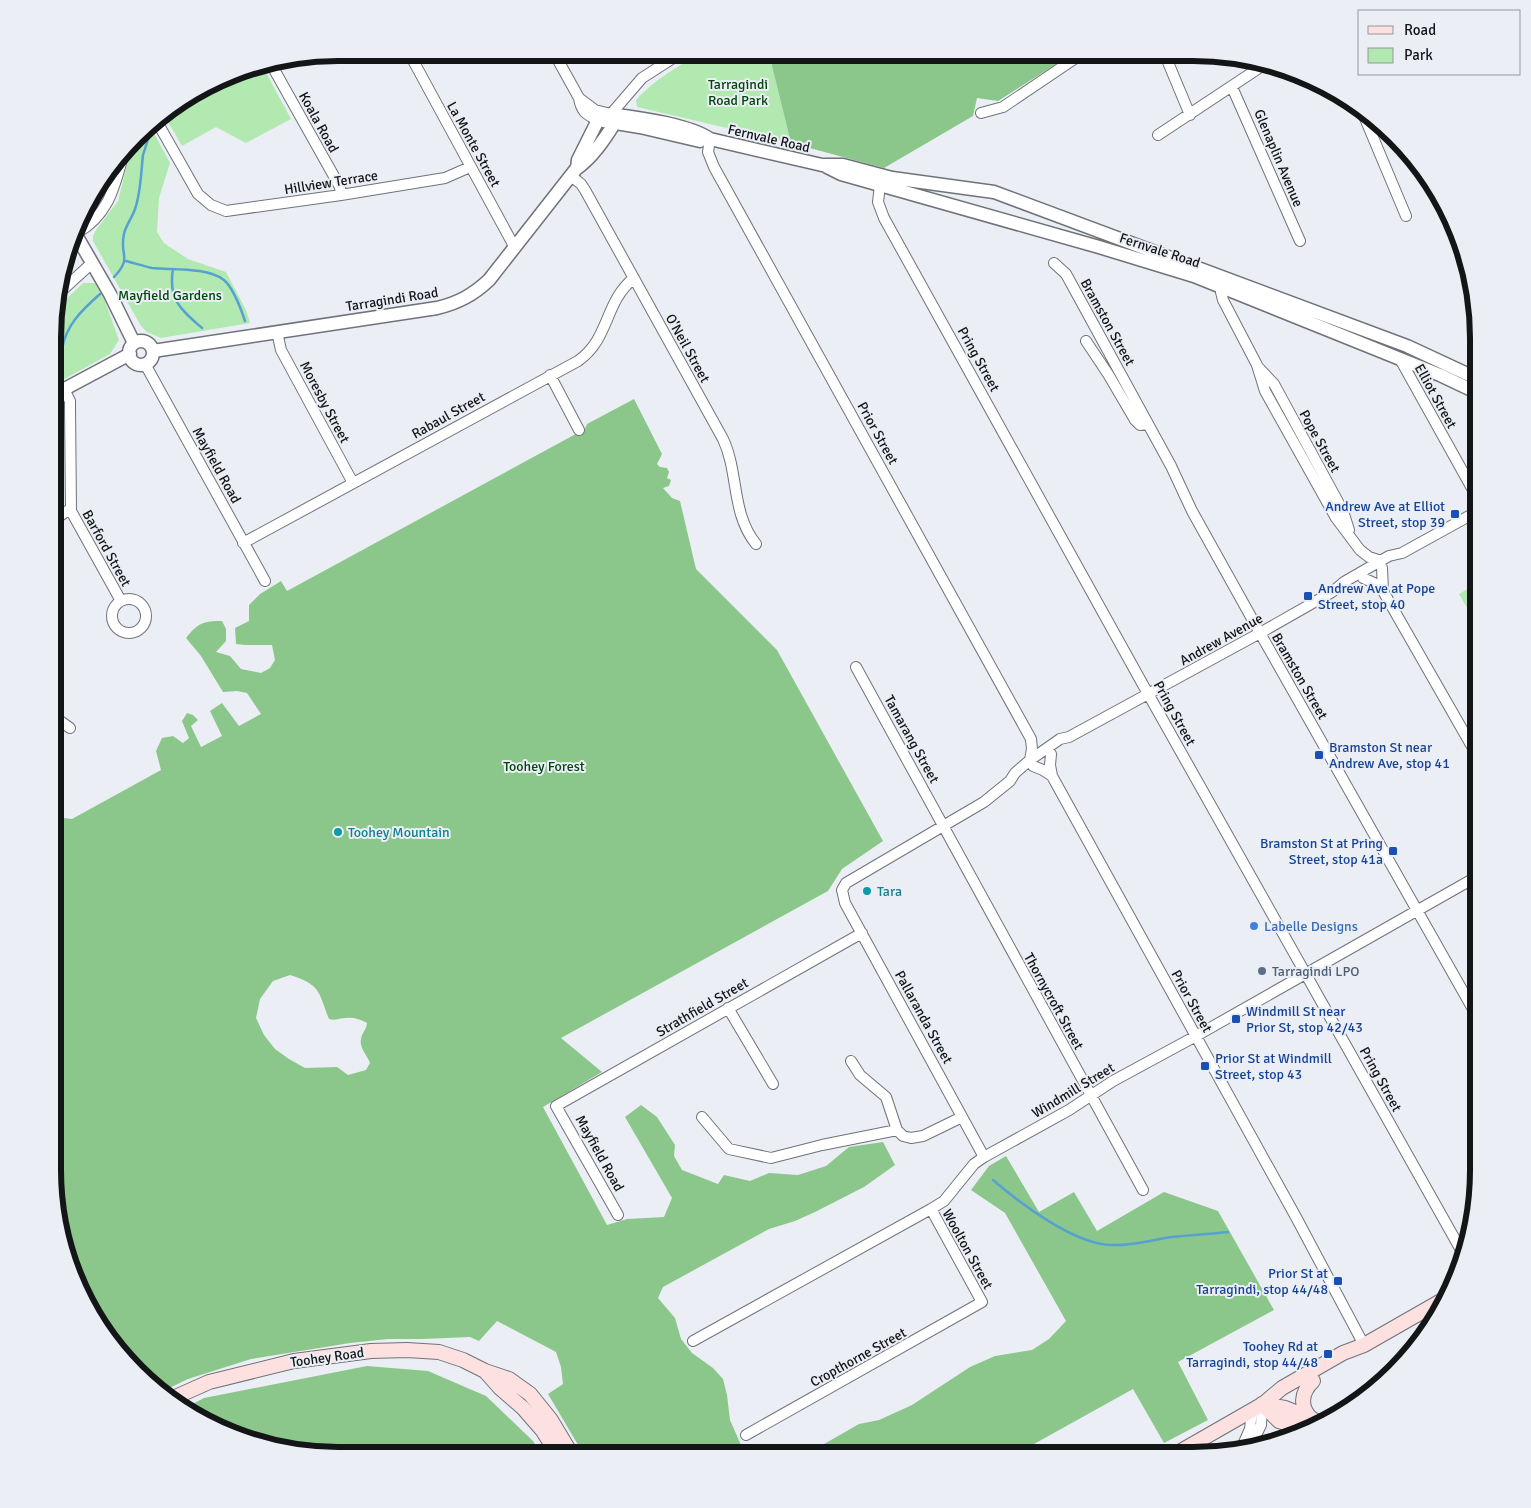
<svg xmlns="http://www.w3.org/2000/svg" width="1531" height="1508" font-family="Signika,sans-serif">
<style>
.green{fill:#b1e9b1}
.forest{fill:#8bc78b;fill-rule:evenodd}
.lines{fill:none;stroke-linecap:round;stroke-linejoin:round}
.stream{stroke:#56a1d2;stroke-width:2.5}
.minor-casing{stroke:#6f7378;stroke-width:12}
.tertiary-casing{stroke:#6f7378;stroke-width:15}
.secondary-casing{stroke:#6f7378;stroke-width:16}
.minor{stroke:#fff;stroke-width:10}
.tertiary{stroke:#fff;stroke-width:12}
.secondary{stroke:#fde0e0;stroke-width:14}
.transit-dot{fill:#1a4fb4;stroke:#ebeff5;stroke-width:2}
.culture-dot{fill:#0f9aa8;stroke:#ebeff5;stroke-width:2}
.shop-dot{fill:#3f7fe0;stroke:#ebeff5;stroke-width:2}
.service-dot{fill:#5c6f8a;stroke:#ebeff5;stroke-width:2}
.labels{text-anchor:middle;stroke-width:4;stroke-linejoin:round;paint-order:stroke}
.park-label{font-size:14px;fill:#01460d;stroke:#ebeff5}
.street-label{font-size:14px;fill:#141517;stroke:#ebeff5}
.transit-label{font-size:14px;fill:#164399;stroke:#ebeff5;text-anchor:end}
.culture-label{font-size:14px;fill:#0d838f;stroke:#ebeff5;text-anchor:start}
.shop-label{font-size:14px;fill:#366cbe;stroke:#ebeff5;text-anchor:start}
.service-label{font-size:14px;fill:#4e5e75;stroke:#ebeff5;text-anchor:start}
.rim{fill:none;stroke:#141517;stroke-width:6}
</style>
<rect width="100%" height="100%" fill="#ebeff5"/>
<path class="green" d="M701 53 769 54 791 143 637 107 636 100C655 79 677 67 701 53Z
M262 65 291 119 246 143 216 127 182 146 164 115 246 68Z
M149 124 170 163 159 198 157 232 164 243 188 259 226 272 246 310 250 323 161 338 147 332 141 326 93 241V236L96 230 118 201 132 145Z
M83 283H94L100 287 119 340 110 354 57 383 58 307Z
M1478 583V627L1459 594Z"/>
<path class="forest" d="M769 54H1072L998 101 977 98 973 116 884 168 791 143Z
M634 399 662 454 657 464 660 467 667 468 669 472 667 478 671 480 669 486 663 488 672 498 680 501 696 569 777 650 883 841 842 869 828 891 561 1038 602 1072 543 1107 607 1225 627 1219 664 1217 672 1198 625 1117 641 1105 657 1117 675 1145 674 1156 682 1170 718 1184 724 1175 750 1181 769 1173 798 1175 826 1166 849 1147 883 1142 895 1165 864 1187 815 1212 795 1221 769 1229 663 1287 658 1298 675 1318 681 1339 692 1353 713 1368 723 1379 727 1395 730 1420 741 1445 749 1455H584L548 1394 563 1384 561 1367 556 1352 497 1321 479 1341 470 1337 423 1339H388L350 1343 251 1359 188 1379 161 1392 150 1385 111 1343 68 1262 53 1188 55 817 72 819 161 770 156 751 162 738 173 736 183 743 189 738 182 721 187 713 193 715 198 720 191 726 201 747 222 736 210 711 222 703 239 726 261 714 247 693 237 691 223 692 201 656 186 638C198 623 203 621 222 621L226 629V641L216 652 230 656 241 669 261 673 270 668 275 660 272 645H245L236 644 235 628 249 621V605L260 594 281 581 287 591 585 429 587 424ZM290 975C321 985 318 991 329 1019 336 1021 339 1018 346 1018 353 1017 360 1019 367 1023 366 1031 362 1032 361 1039 359 1048 367 1055 370 1063L366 1070 348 1075 337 1067 305 1068 289 1059 275 1049 264 1035 256 1018 260 999 273 981Z
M1006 1156 1039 1212 1074 1192 1097 1231 1164 1192 1218 1211 1274 1310 1178 1362 1208 1420 1164 1443 1133 1389 1014 1455H805L859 1424 879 1420 912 1405 970 1367 995 1356 1032 1350 1049 1339 1066 1321 1005 1213 971 1190 989 1166Z
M367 1366 428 1371 486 1396 533 1441 542 1455H320L212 1426 185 1408 204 1398Z"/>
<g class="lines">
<path class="stream" d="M126 261C134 263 143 266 152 268 172 270 208 267 224 280 233 288 241 309 245 321
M173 269C168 299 180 309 202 328
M114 277C133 257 119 256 124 234 126 225 132 218 135 209 141 192 141 172 143 155 145 149 147 142 149 136
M62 349C66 325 82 310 100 294
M993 1180C1021 1204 1074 1244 1111 1245 1132 1246 1151 1240 1172 1237 1190 1235 1210 1234 1228 1232"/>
<defs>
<path id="minor" d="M409 53 515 248
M554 53 579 98C581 111 586 115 598 120
M1165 55 1190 115
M271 64 340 187 341 195
M1232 87 1300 241
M579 98 595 110 611 114 642 78 681 53
M981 113 1003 107 1080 55
M1364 116 1406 216
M156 120 198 194 211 205 226 211 341 195 445 178 470 167
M1158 135 1262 66
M710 139 708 152 714 167 1031 739 1032 749 1030 760
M571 176 581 184 585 190 723 439C739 473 731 513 756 544
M880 185 878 202 884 218 1142 683 1461 1250
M77 233C108 215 114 189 123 156
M1054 263 1066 274 1171 466 1192 511 1260 633 1478 1018
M1224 282 1221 292 1223 300 1257 365 1265 391 1336 518 1360 550 1369 557 1381 561
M58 294 92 263
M277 332 281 350 353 483
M1086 341 1108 374 1135 420 1140 425 1148 424
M1400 359 1478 499
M145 364 265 581
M1259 368 1274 384 1343 511 1349 530
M550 375 579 430
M64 389 70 401V406L71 511 121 601
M57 518 70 509
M243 543 578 361C610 339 604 302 634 278
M1382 568 1383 591
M1363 578 1374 583 1383 591 1478 757
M112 616a17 17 0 1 1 34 0a17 17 0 1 1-34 0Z
M856 667 1143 1190
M56 718 70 728
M1051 754 1050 765 1052 776 1297 1219 1364 1345
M1033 766 1043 770 1052 776
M728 1008 773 1084
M851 1061 860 1075 886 1097 897 1130 903 1136 911 1138 923 1136 962 1117
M702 1117 729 1149 771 1158 822 1145 897 1130
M984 1157 845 903 842 890 846 883 984 802 1010 781 1015 773 1030 760 1060 739 1069 737 1260 633 1332 592 1344 582 1389 556 1402 553 1478 511
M618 1215 556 1106 862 933
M693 1341 931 1209 944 1201 974 1164 984 1157 1069 1110 1113 1081 1196 1036 1478 876
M746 1435 982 1302 931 1209
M1250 1447 1261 1425 1262 1404
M1241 1449 1250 1429 1252 1410"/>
<path id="tertiary" d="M611 114C639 118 688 124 710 139L822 165H843L892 178 994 192 1407 346 1478 379
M598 120 640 127 700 141
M827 167 841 174 1099 247 1194 276 1440 375 1478 393
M577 168 578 160 598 120 604 117
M76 235 110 294 134 343
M129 353a12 12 0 1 1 24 0a12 12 0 1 1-24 0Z
M153 351 437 308C458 303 473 295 489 280L576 169C592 158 604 140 614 124L611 114
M57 393 130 354"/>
<path id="secondary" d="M485 1371 500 1388 523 1408 543 1431 558 1455
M171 1399 209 1382 294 1361 371 1351 407 1350 439 1352 463 1360 485 1371 509 1379 530 1394 551 1420 572 1455
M1262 1404 1285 1408 1319 1422
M1262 1404 1279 1421 1305 1429
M1312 1419C1299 1408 1301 1392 1313 1381
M1174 1455 1263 1404 1282 1388 1343 1353 1364 1345 1448 1297"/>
</defs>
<use href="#minor" class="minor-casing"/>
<use href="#tertiary" class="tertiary-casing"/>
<use href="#secondary" class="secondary-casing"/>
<use href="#minor" class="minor"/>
<use href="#tertiary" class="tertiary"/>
<use href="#secondary" class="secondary"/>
</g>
<g class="transit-dot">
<rect x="1450" y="509" width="10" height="10" rx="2.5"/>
<rect x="1303" y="591" width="10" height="10" rx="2.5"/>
<rect x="1314" y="750" width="10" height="10" rx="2.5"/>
<rect x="1388" y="846" width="10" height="10" rx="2.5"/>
<rect x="1231" y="1014" width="10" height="10" rx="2.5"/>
<rect x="1200" y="1061" width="10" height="10" rx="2.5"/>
<rect x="1333" y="1276" width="10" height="10" rx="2.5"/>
<rect x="1323" y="1349" width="10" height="10" rx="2.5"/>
</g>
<g class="culture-dot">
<circle cx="338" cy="832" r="5"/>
<circle cx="867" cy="891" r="5"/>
</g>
<circle class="shop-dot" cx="1254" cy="926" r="5"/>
<circle class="service-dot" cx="1262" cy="971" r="5"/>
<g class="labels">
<g class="park-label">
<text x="738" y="89">Tarragindi<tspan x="738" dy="16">Road Park</tspan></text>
<text x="170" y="300">Mayfield Gardens</text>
<text x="544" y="771">Toohey Forest</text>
</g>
<g class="street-label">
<text transform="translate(319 122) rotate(61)" y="5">Koala Road</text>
<text transform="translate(769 138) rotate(13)" y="5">Fernvale Road</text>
<text transform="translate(474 144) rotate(61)" y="5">La Monte Street</text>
<text transform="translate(1279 158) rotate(67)" y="5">Glenaplin Avenue</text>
<text transform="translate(331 182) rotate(-9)" y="5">Hillview Terrace</text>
<text transform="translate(1160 250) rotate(18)" y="5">Fernvale Road</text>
<text transform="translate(392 299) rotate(-9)" y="5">Tarragindi Road</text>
<text transform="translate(1108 322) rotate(61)" y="5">Bramston Street</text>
<text transform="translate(688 348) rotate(61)" y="5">O'Neil Street</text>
<text transform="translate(979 359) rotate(61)" y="5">Pring Street</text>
<text transform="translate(1436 396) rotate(61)" y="5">Elliot Street</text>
<text transform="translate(325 402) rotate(62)" y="5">Moresby Street</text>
<text transform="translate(448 415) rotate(-29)" y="5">Rabaul Street</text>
<text transform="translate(878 433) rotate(61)" y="5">Prior Street</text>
<text transform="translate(1320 441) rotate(61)" y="5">Pope Street</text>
<text transform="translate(217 465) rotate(61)" y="5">Mayfield Road</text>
<text transform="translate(107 548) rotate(61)" y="5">Barford Street</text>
<text transform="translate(1221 639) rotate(-29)" y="5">Andrew Avenue</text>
<text transform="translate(1300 676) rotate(60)" y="5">Bramston Street</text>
<text transform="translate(1175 713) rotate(61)" y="5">Pring Street</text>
<text transform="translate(912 739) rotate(61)" y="5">Tamarang Street</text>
<text transform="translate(1054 1001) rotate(61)" y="5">Thornycroft Street</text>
<text transform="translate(1192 1001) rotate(61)" y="5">Prior Street</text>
<text transform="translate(702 1007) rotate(-30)" y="5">Strathfield Street</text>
<text transform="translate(924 1017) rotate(61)" y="5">Pallaranda Street</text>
<text transform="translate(1381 1079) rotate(61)" y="5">Pring Street</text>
<text transform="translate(1073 1090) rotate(-31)" y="5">Windmill Street</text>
<text transform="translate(600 1153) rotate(61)" y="5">Mayfield Road</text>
<text transform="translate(968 1249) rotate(61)" y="5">Woolton Street</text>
<text transform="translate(327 1357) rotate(-8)" y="5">Toohey Road</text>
<text transform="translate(858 1357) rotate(-29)" y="5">Cropthorne Street</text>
</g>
<g class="transit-label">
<text x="1445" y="511">Andrew Ave at Elliot<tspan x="1445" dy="16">Street, stop 39</tspan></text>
<text x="1318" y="593" text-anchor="start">Andrew Ave at Pope<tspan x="1318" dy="16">Street, stop 40</tspan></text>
<text x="1329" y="752" text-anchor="start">Bramston St near<tspan x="1329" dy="16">Andrew Ave, stop 41</tspan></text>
<text x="1383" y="848">Bramston St at Pring<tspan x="1383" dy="16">Street, stop 41a</tspan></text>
<text x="1246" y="1016" text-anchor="start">Windmill St near<tspan x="1246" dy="16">Prior St, stop 42/43</tspan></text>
<text x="1215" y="1063" text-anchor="start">Prior St at Windmill<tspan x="1215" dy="16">Street, stop 43</tspan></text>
<text x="1328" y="1278">Prior St at<tspan x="1328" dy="16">Tarragindi, stop 44/48</tspan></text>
<text x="1318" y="1351">Toohey Rd at<tspan x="1318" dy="16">Tarragindi, stop 44/48</tspan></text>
</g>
<g class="culture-label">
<text x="348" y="837">Toohey Mountain</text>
<text x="877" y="896">Tara</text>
</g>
<g class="shop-label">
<text x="1264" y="931">Labelle Designs</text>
</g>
<g class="service-label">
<text x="1272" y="976">Tarragindi LPO</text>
</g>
</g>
<path d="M0 0H1531V1508H0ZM338 61H1193A277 277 0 0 1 1470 338V1170A277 277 0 0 1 1193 1447H338A277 277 0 0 1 61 1170V338A277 277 0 0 1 338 61Z" fill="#ebeff5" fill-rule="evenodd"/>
<path class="rim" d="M338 61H1193A277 277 0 0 1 1470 338V1170A277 277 0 0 1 1193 1447H338A277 277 0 0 1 61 1170V338A277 277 0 0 1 338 61Z"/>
<rect x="1358" y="10" width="162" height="65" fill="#ebeff5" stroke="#95989c"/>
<rect x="1368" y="26" width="25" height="8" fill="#fde0e0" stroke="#95989c"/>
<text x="1404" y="35" font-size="15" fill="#141517">Road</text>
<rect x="1368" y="48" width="25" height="15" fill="#b1e9b1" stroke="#95989c"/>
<text x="1404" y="60" font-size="15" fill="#141517">Park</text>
</svg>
